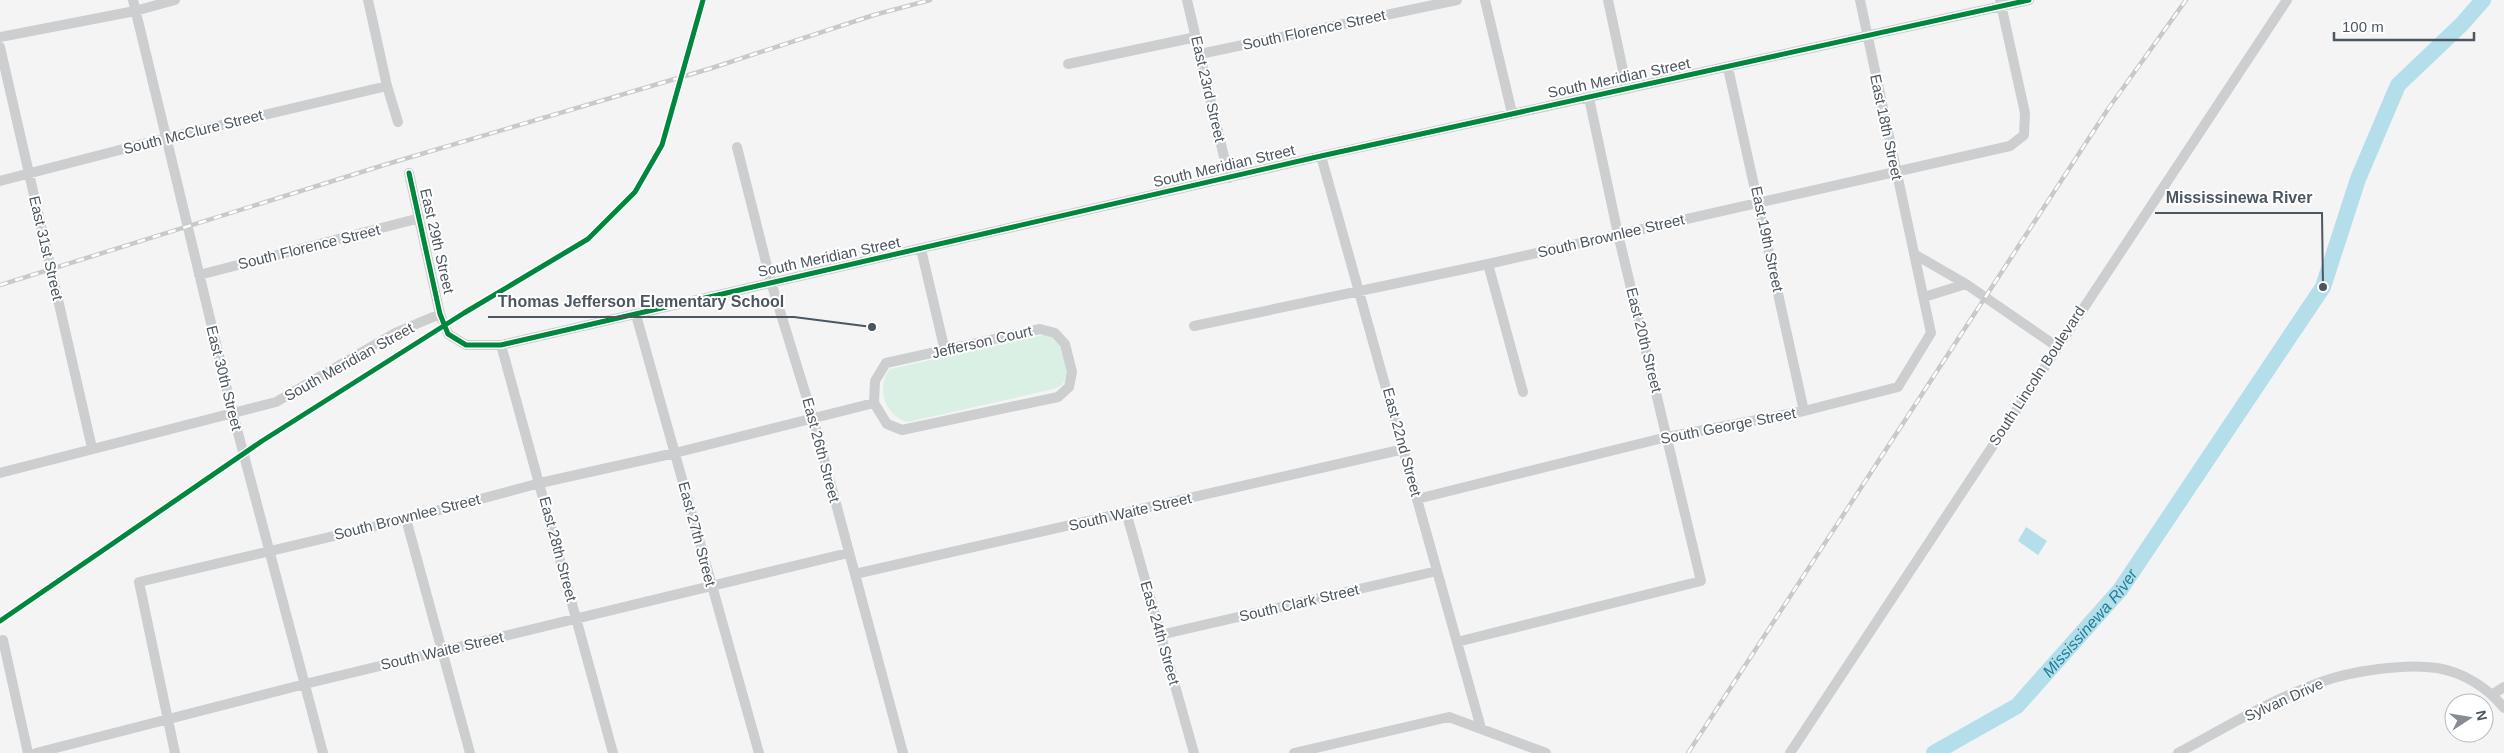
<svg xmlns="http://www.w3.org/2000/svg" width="2504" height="753" font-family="Arial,sans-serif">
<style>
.green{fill:#dbf0e4}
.water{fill:#b4deea}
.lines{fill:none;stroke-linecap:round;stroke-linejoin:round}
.river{stroke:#b4deea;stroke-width:16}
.minor{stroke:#cccecf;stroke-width:10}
.rail-casing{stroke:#c8c9ca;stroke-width:4.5}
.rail{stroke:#fff;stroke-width:2.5;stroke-dasharray:8;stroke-linecap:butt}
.cycleway-casing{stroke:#fff;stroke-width:8}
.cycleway{stroke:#00873e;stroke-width:5}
.labels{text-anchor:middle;stroke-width:4;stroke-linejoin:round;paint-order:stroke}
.street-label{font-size:15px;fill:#4c565f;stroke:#fff}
.water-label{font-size:16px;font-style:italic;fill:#1a809c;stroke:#fff}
.leader{fill:none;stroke:#4c565f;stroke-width:2}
.callout-dot{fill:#4c565f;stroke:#fff;stroke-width:2}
.callout-label{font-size:16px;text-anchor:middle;font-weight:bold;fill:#4c565f;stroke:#fff;stroke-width:4;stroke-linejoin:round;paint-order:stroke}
</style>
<rect width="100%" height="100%" fill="#f4f4f4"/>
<path class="green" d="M1048 334 1060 342 1069 372 1062 385 1054 389 908 422C885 417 875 387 890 369Z"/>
<path class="water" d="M2026 527 2047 541 2038 555 2018 541Z"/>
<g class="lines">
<path class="river" id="s1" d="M1934 753 2017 706 2120 590 2323 287 2358 179 2398 85 2462 24 2483 0"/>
<path class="minor" d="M133 0 233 414 323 753
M368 0 387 86 398 122
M1187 0 1229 178
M1485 0 1512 113
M1608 0 1627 89
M0 37 135 11 175 0
M0 47 92 448
M1200 54 1457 0
M1068 64 1196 37
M1728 68 1804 411
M737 147 771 282 813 418 903 753
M1321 156 1481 728
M409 173 440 314 448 334 466 345H501L1321 156 2029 0
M0 181 166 138 387 86
M921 249 945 351
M1914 254 1966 284 2056 346
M1488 264 1523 392
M199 275 420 218
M1924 297 1966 284
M636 315 759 753
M1194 326 1488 264 2010 146 2024 135 2025 113 2000 0
M1040 329 1055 333 1065 344 1072 372 1069 387 1058 397 902 430 887 424 874 403 875 381 886 363Z
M501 345 613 753
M0 473 276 402 395 333 440 314
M1417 499 1667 437 1804 411 1898 387 1931 333 1860 0
M1126 512 1194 753
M406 519 470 753
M855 574 1404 449
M1160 635 1437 571
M3 640 28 753
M1457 642 1701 581 1618 234 1589 98
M2493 694 2504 687
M36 753 305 684 848 553
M175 753 139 582 406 519 540 483 675 453 874 403
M1294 753 1449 717 1546 753
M1790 753 2287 0
M2178 753C2224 728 2270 700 2321 682 2351 671 2406 663 2437 668 2463 672 2488 688 2504 708"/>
<defs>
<path id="rail" d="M0 285 384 165 712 68 874 15 930 0
M1688 753 2108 109 2186 0"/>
</defs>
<use href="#rail" class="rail-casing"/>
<use href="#rail" class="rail"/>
<defs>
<path id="cycleway" d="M409 173 440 314 448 334 466 345H501L1321 156 2029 0
M0 621 262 441 464 313 588 239 635 192 662 145 703 0"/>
</defs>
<use href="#cycleway" class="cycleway-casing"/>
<use href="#cycleway" class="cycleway"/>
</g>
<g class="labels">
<g class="street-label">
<text transform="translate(1314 30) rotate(-12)" y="5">South Florence Street</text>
<text transform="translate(1619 78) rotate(-12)" y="5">South Meridian Street</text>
<text transform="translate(1208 89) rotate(77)" y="5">East 23rd Street</text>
<text transform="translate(1886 127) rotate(78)" y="5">East 18th Street</text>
<text transform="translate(193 132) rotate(-14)" y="5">South McClure Street</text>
<text transform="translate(1224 166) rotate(-13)" y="5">South Meridian Street</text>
<text transform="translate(1611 236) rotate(-13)" y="5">South Brownlee Street</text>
<text transform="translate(1767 239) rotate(78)" y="5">East 19th Street</text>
<text transform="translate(437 241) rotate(77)" y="5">East 29th Street</text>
<text transform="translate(309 247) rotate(-14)" y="5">South Florence Street</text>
<text transform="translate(46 248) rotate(77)" y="5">East 31st Street</text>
<text transform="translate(829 257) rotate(-12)" y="5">South Meridian Street</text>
<text transform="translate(1644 340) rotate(76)" y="5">East 20th Street</text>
<text transform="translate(982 342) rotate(-13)" y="5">Jefferson Court</text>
<text transform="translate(349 362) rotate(-29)" y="5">South Meridian Street</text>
<text transform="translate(2037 376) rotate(-57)" y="5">South Lincoln Boulevard</text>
<text transform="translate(224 378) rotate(76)" y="5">East 30th Street</text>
<text transform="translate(1728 426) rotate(-11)" y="5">South George Street</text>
<text transform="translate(1402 442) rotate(75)" y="5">East 22nd Street</text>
<text transform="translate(821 450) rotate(75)" y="5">East 26th Street</text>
<text transform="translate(1130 512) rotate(-13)" y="5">South Waite Street</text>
<text transform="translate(407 517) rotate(-14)" y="5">South Brownlee Street</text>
<text transform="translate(697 534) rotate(75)" y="5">East 27th Street</text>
<text transform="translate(558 549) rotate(75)" y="5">East 28th Street</text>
<text transform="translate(1299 603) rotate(-13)" y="5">South Clark Street</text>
<text transform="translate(1160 633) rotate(74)" y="5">East 24th Street</text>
<text transform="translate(442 651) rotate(-13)" y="5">South Waite Street</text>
<text transform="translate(2284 700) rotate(-24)" y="5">Sylvan Drive</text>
</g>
<g class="water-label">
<text dy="6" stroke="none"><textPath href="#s1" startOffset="206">Mississinewa River</textPath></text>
</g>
</g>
<path class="leader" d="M2323 287L2322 213H2155M872 327L794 317H488"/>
<g class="callout-dot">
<circle cx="2323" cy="287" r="5"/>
<circle cx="872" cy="327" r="5"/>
</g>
<g class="callout-label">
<text x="2239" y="203">Mississinewa River</text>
<text x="641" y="307">Thomas Jefferson Elementary School</text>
</g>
<g transform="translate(2469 718) rotate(78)"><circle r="24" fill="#ffffff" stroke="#b7bbbf"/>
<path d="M0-4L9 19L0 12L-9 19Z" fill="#878d93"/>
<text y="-8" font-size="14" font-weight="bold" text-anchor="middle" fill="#4c565f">N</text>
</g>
<path d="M2334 32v8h140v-8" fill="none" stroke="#4c565f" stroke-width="2.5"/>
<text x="2342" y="32" font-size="15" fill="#4c565f" stroke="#ffffff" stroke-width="4" paint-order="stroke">100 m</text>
</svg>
